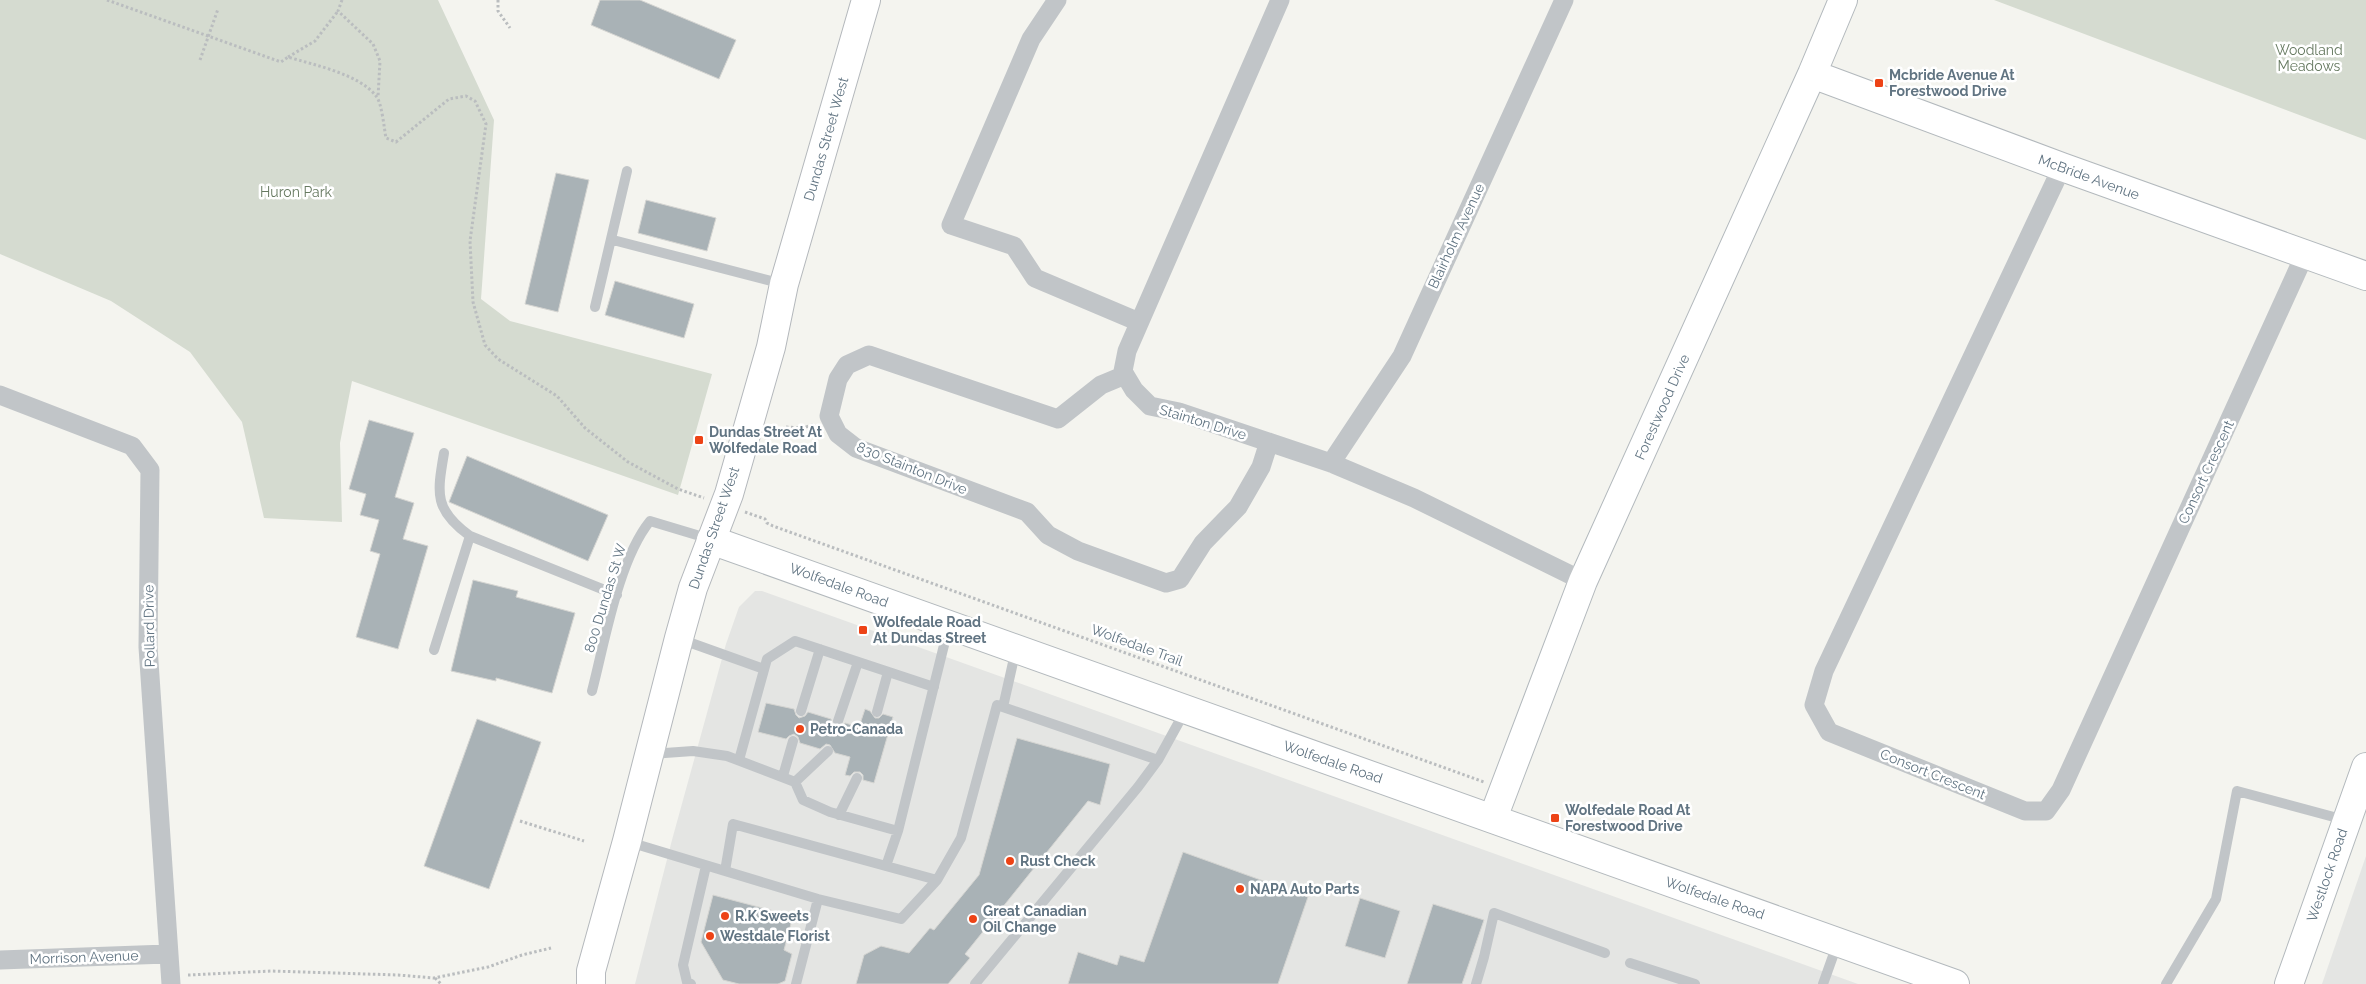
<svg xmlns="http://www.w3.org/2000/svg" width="2366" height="984" font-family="Raleway,sans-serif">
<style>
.built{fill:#e4e5e3}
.green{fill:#d5dbd0}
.building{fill:#a9b2b6;stroke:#d5d5d2}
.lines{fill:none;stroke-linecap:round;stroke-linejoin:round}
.secondary-casing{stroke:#b3b9bd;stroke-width:30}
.primary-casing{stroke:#b4b8bc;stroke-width:30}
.path{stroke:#babdbf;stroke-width:3;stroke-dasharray:2.5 2.5;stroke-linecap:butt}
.lane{stroke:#c1c5c8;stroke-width:10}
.street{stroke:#c1c5c8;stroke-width:19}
.secondary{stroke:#fff;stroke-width:28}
.primary{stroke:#fff;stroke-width:28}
.poi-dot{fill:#ed4316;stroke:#fff;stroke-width:2}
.labels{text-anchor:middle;stroke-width:5;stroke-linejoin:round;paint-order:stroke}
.park-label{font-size:14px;fill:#667960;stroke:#fff}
.poi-label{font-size:14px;font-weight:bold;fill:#617482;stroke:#fff;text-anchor:start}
.street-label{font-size:14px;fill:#617482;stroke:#fff}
</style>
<rect width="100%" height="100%" fill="#f4f4ef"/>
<path class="built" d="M755 591H762L1858 984H635L672 840 726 644 739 607Z
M2366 856V984H2322Z"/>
<path class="green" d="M0 0H438L494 120 481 299 510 321 712 374 678 495 352 381 340 443 342 522 264 518 242 422 190 352 111 301 0 254Z
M1994 0H2366V140Z"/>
<path class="building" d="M600 0H640L736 40 719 79 591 25Z
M556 173 589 180 558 312 525 304Z
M646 200 716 218 707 251 638 233Z
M615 281 694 304 684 338 605 315Z
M369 420 414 433 395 497 414 503 403 539 428 546 398 649 356 637 380 554 370 551 379 520 360 515 366 494 349 489Z
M467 456 608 515 588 561 449 502Z
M473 580 518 591 516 597 575 613 552 693 496 678V681L451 671Z
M766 703 794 709 796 715 799 718 805 716 808 712 831 719 833 725 836 728 842 726 845 723 859 727 865 709 870 711 875 718H879L883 714 893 717 874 783 863 780V775L860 772H854L850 776 845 775 850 757 835 753 830 745 826 744 820 749 800 743 798 737 794 734 789 736 786 739 758 732Z
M477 719 541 742 489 889 424 866Z
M1017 738 1110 764 1100 805 1088 801 965 954 970 958 948 984H856L864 955 881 946 909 953 930 928 934 930 979 875Z
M1183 852 1308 897 1278 984H1068L1078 952 1117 965 1120 955 1144 962Z
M713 895 793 916 784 950 792 954 785 981 778 984H739L723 980 701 942Z
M1360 898 1400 911 1385 958 1345 946Z
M1433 904 1484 920 1462 984H1407Z"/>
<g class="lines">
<defs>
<path id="secondary" d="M1812 74 2062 167 2366 276
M711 540 1955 984
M1493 818 1583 581 1812 74 1843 0
M2289 984 2366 767"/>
<path id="primary" d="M591 984V971L627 841 679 638 693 588 729 494 771 347 784 284 866 0"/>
</defs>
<use href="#secondary" class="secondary-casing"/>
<use href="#primary" class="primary-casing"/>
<path class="path" d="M107 0 281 62 288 57C314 65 359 74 376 96 382 103 384 128 386 138L396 142 449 99 466 96 475 101 486 124 470 241 473 302 485 345 498 359 557 396 585 428 628 462 678 489 704 498
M342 0 338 11 373 44 380 61 378 97
M498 0V11L510 28
M288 57 315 41 338 11
M200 60 218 9
M786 427 803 428 815 424
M745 512 765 519 767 523 773 526 1484 782
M520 821 584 841
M188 975 271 971 398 975 434 978 488 967 522 955 551 948
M435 978 441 984"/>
<path class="lane" d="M613 240 783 284
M595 307 627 171
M444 453C437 494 434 510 470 536L617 595
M680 639 764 669
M434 650 470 536
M592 691C605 641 618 561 650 521L710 539
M1003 707 1016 649
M801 711 820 649
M877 712 888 672
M838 721 858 662
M651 754 693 751 727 756 795 782 803 800 830 812 898 831 949 625
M739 760 767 659 795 641 934 687
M783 776 793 741
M795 782 828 751
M839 815 857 778
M629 842 818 899 901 919 937 880
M886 866 898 831
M725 871 733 824 937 880 961 838 997 705 1158 760
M1630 963 1695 984
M691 984 687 982 683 965 706 866
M796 984 818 899
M975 984 1138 787 1158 760 1185 711
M1476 984 1484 957 1494 913 1605 953
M1823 984 1838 942
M2166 984 2216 899 2237 791 2345 820"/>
<path class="street" d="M1057 0 1031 39 951 225 1014 246 1035 278 1139 322
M1280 0 1127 351 1123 371 1125 375 1134 390 1150 406 1179 412 1331 463 1414 498 1583 581
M2062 167 1824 671 1814 705 1829 732 2025 811H2046L2061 790 2305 254
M1125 375 1101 385 1058 419 869 355 847 365 838 379 829 416 838 434 856 448 1027 512 1048 535 1078 551 1166 583 1180 579 1203 543 1238 507 1261 467 1269 442
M0 395 132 446 150 470 148 647 171 984
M1331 463 1402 356 1564 0
M0 960 167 954"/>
<use href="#secondary" class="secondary"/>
<use href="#primary" class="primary"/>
</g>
<g class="poi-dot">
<rect x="1874" y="78" width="10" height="10" rx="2.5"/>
<rect x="694" y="435" width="10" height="10" rx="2.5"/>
<rect x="858" y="625" width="10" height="10" rx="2.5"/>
<circle cx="800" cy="729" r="5"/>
<rect x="1550" y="813" width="10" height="10" rx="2.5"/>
<circle cx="1010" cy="861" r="5"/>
<circle cx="1240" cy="889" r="5"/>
<circle cx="725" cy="916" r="5"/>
<circle cx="973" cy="919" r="5"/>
<circle cx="710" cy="936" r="5"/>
</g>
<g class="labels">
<g class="park-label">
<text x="2309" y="55">Woodland<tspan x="2309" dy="16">Meadows</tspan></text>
<text x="296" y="197">Huron Park</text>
</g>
<g class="poi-label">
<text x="1889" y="80">Mcbride Avenue At<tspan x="1889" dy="16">Forestwood Drive</tspan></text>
<text x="709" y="437">Dundas Street At<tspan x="709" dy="16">Wolfedale Road</tspan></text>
<text x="873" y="627">Wolfedale Road<tspan x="873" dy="16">At Dundas Street</tspan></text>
<text x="810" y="734">Petro-Canada</text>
<text x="1565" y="815">Wolfedale Road At<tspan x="1565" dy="16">Forestwood Drive</tspan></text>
<text x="1020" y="866">Rust Check</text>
<text x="1250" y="894">NAPA Auto Parts</text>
<text x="983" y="916">Great Canadian<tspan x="983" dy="16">Oil Change</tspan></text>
<text x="735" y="921">R.K Sweets</text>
<text x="720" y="941">Westdale Florist</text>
</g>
<g class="street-label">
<text transform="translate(826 139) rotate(-74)" y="5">Dundas Street West</text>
<text transform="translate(2089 177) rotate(20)" y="5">McBride Avenue</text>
<text transform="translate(1456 236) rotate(-65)" y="5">Blairholm Avenue</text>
<text transform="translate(1662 407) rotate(-66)" y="5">Forestwood Drive</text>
<text transform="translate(1203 422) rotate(17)" y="5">Stainton Drive</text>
<text transform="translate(912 468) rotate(22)" y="5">830 Stainton Drive</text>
<text transform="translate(2206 472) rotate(-65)" y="5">Consort Crescent</text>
<text transform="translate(714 528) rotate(-71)" y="5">Dundas Street West</text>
<text transform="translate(839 585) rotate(20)" y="5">Wolfedale Road</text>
<text transform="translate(605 598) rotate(-73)" y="5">800 Dundas St W</text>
<text transform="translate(149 626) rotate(-91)" y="5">Pollard Drive</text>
<text transform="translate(1137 645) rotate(20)" y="5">Wolfedale Trail</text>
<text transform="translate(1333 762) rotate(19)" y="5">Wolfedale Road</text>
<text transform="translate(1933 774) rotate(22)" y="5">Consort Crescent</text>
<text transform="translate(2327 875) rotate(-71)" y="5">Westlock Road</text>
<text transform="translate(1715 898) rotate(19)" y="5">Wolfedale Road</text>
<text transform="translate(84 957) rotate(-2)" y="5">Morrison Avenue</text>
</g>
</g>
</svg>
